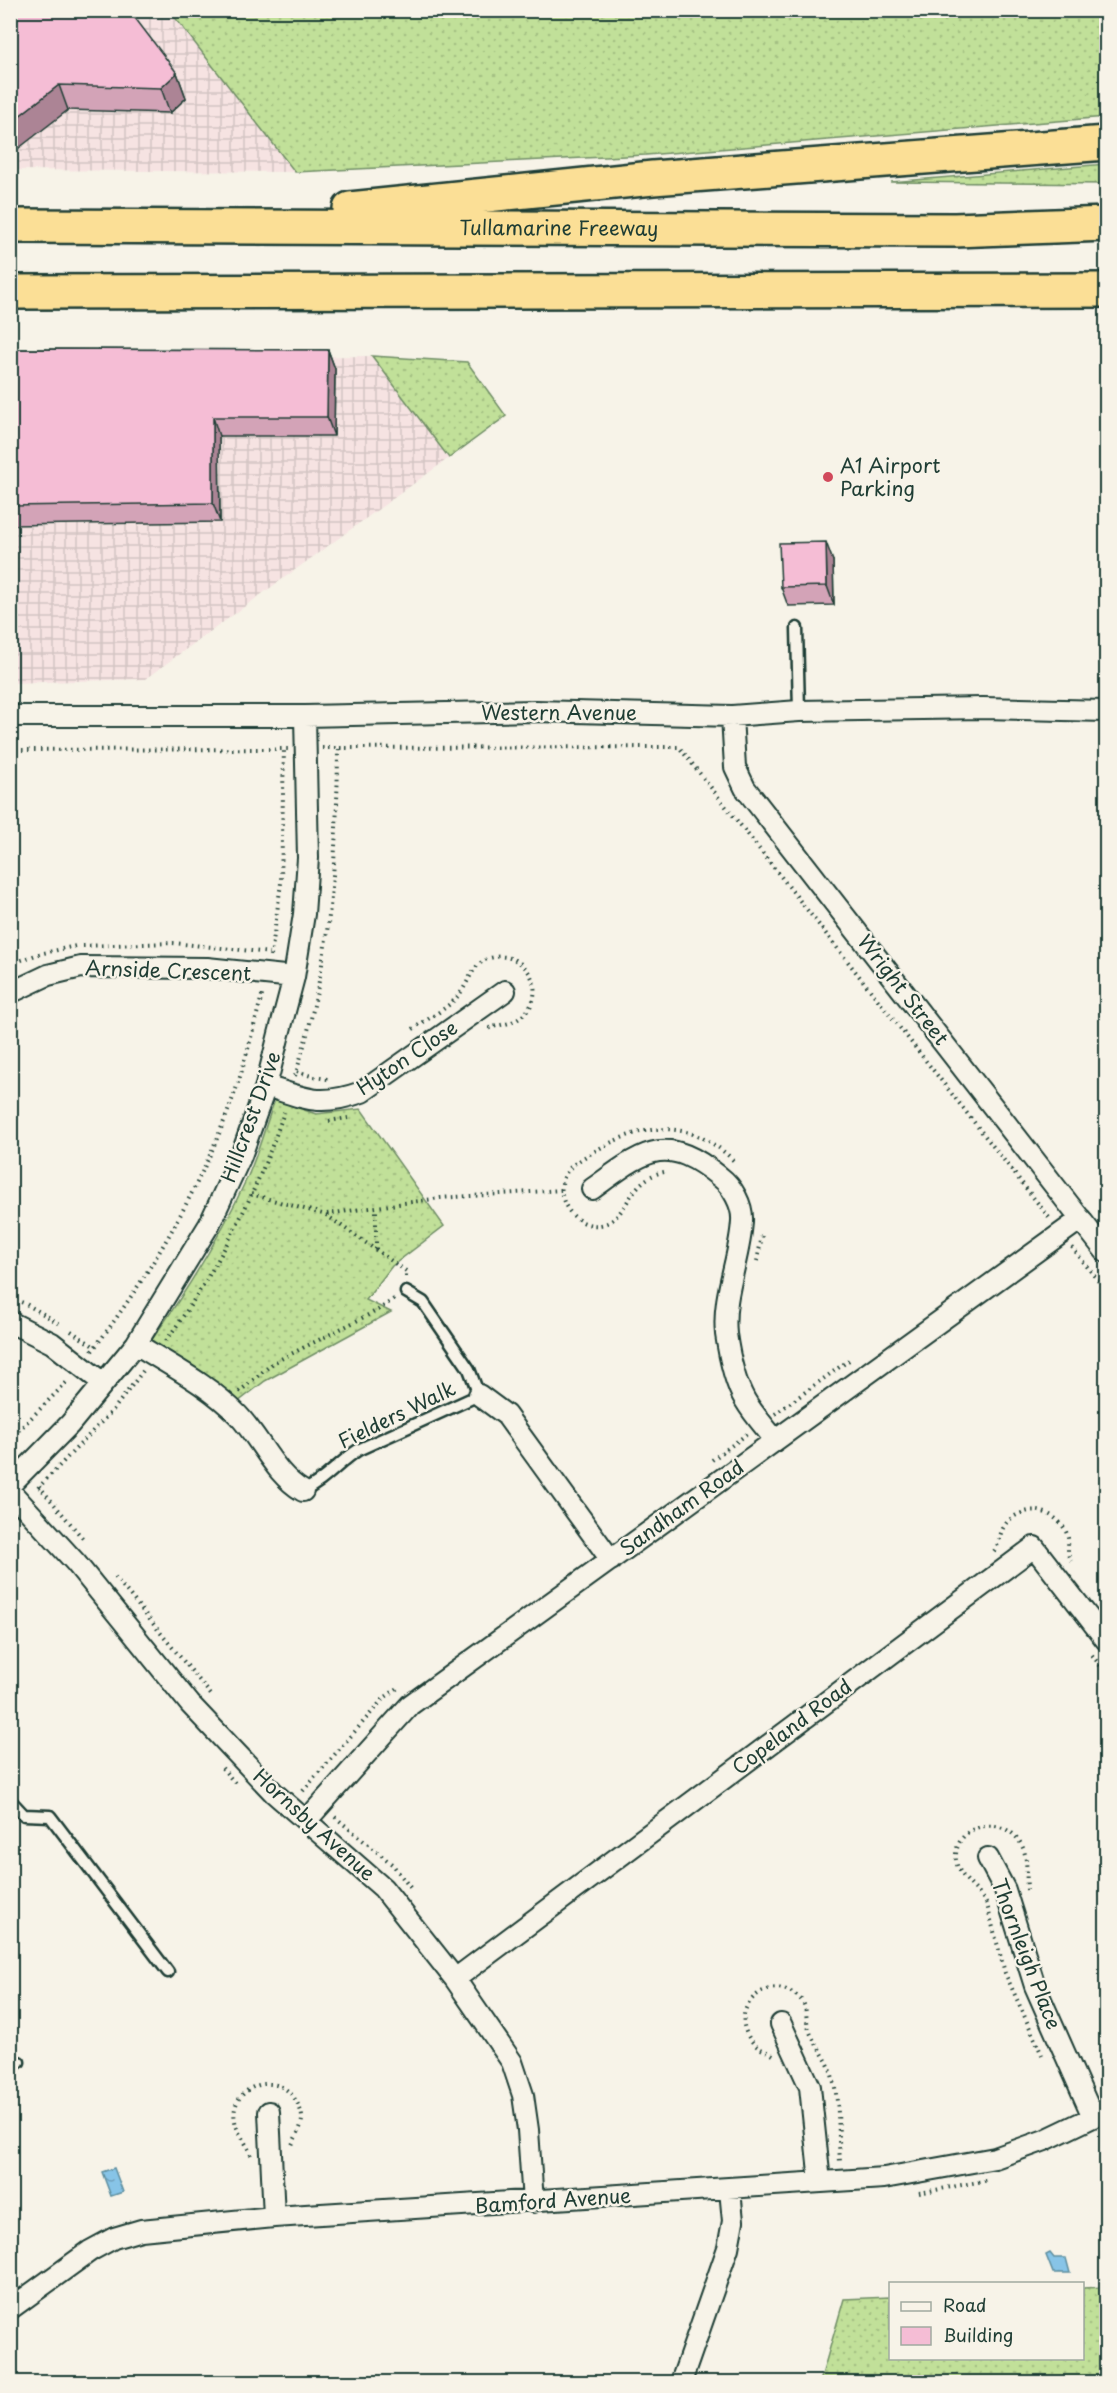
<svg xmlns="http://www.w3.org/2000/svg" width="1117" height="2393" font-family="'Playpen Sans',sans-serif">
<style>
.industrial{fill:url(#industrial-grid)}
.grass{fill:url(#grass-dots);stroke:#708e66;stroke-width:1.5}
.water{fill:url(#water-ripples);stroke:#5d8e9f;stroke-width:1.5}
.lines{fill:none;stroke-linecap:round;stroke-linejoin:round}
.lane-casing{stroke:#1f3d34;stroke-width:15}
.street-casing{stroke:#1f3d34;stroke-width:24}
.highway-casing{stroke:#1f3d34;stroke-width:38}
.path{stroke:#1f3d34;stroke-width:4;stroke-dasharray:1.5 4.5;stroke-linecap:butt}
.lane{stroke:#f7f3e8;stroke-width:10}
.street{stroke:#f7f3e8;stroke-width:20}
.highway{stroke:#fbdf96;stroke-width:33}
.wall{fill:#d3a3b7;stroke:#1f3d34;stroke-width:1.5}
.shaded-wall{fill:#ac8495;stroke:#1f3d34;stroke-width:1.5}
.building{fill:#f5bdd5;stroke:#1f3d34;stroke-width:1.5}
.poi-dot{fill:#d1495b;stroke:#f7f3e8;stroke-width:2}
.labels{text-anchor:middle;stroke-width:5;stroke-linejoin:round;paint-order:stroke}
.street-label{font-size:20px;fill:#1f3d34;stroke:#f7f3e8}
.poi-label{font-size:20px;fill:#1f3d34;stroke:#f7f3e8;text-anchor:start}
</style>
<defs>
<pattern id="industrial-grid" width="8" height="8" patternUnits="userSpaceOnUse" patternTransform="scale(1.5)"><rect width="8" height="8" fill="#f6e3e2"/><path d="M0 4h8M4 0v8" fill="none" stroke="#d2c4c2"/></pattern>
<pattern id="grass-dots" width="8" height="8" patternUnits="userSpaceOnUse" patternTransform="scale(1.5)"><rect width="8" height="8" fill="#c1e099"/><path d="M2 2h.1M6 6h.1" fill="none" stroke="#a5c184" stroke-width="1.8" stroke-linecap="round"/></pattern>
<pattern id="water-ripples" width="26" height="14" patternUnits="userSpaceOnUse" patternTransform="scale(1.5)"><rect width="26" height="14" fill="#87c4e7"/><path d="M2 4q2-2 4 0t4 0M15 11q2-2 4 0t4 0" fill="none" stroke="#6ea0bc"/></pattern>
</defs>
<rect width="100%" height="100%" fill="#f7f3e8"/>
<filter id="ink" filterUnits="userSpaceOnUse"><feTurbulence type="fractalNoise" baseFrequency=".0167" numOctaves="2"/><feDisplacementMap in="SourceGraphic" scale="12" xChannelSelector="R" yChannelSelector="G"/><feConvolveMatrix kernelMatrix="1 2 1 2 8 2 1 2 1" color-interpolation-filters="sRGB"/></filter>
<g filter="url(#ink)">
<path class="industrial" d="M170 10 295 172 11 170V11Z
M372 356 449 458 145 679 11 683 10 359Z"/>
<path class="grass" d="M170 11H1106V117L646 155 295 172Z
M1106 164V184L891 182Z
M372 356 467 362 506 416 449 458Z
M275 1100 316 1114 361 1109 444 1226 392 1266 366 1300 391 1312 265 1381 238 1402 219 1383 151 1341C188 1289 221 1236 247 1178 258 1154 265 1126 275 1100Z
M1106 2287V2382H820L844 2299 890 2297V2358H1082L1083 2288Z"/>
<path class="water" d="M114 2168 123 2192 111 2196 102 2172Z
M1050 2253 1054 2258H1066L1070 2273H1053L1046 2255Z"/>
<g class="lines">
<defs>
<path id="lane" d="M797 628 799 711
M303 1491C325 1481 338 1463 358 1450L479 1395 469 1369 423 1302 406 1292
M10 1800 24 1815 50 1816 168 1972
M10 2068 19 2062"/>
<path id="street" d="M10 716H305L535 711 732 716 799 711 983 708 1106 711
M732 716 735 767 745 788 1106 1252
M10 993 48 975 81 967 207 968 294 977
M266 1086C307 1099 319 1107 362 1092L505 991
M592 1189C644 1152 664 1131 720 1177 732 1186 743 1205 742 1221 740 1259 722 1295 726 1334 729 1355 734 1381 745 1400 753 1414 765 1427 775 1440
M10 1322 52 1343 103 1383
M136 1344C171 1366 209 1385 238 1415 261 1439 274 1474 303 1491
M479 1395 506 1415 611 1560
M10 1485 70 1424 136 1344 209 1225 241 1156 266 1086 279 1034 294 977 304 914 308 858 305 716
M10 1491 76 1563 190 1704 274 1793 383 1888 455 1979 512 2062 523 2095 528 2130 533 2202
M306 1821 410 1705 1081 1219
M988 1858 1005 1890 1035 1986 1093 2117
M455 1979 1034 1547 1106 1640
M781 2024 810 2087 820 2182
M269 2112 274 2217
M10 2309 90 2251 114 2238 141 2230 274 2217 884 2178 995 2158 1045 2140 1093 2117 1106 2108
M681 2382 728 2248 733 2221 730 2190"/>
<g id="highway">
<path d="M350 209 653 178 1106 143"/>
<path id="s1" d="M10 226 955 230 1106 224"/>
<path d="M10 292 1106 290"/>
</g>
</defs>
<use href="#lane" class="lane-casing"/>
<use href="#street" class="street-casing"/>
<use href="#highway" class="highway-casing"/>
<path class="path" d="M322 748 679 747 1051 1220
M10 750 284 749
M83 946 173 943 271 953
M271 956 281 883 284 749H288
M10 964 39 954 76 946
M413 1029C427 1019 447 1009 458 996 470 982 471 964 490 958 525 948 551 992 522 1016 512 1025 499 1024 487 1029
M297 1071 314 1077 328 1079
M295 1076C330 966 337 862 338 749
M329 1121 348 1118
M664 1172C626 1179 629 1221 600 1225 574 1228 553 1198 565 1175 571 1163 585 1157 597 1150 645 1122 692 1119 734 1161
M251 1194 326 1215 406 1271V1280
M327 1214 440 1198 561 1190
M1072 1247 1106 1291
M376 1249V1207
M757 1261 762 1236
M10 1298 26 1304 62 1325
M71 1331 95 1347
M166 1341C216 1271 257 1194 284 1112
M92 1351C153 1271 203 1184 236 1089 247 1057 254 1024 263 992
M239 1392 273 1363 378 1310 394 1299
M775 1414 852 1358
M10 1439 69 1380
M712 1460 747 1434
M39 1486 85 1541
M38 1488 114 1409 143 1371
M994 1551C1000 1544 999 1533 1005 1525 1010 1517 1020 1513 1029 1511 1045 1508 1065 1521 1068 1538 1069 1547 1066 1553 1071 1561
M115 1577 212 1696
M1092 1655 1106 1673
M222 1768 235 1783
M303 1791 384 1698 398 1688
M335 1817 393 1865 412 1890
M1027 1890C1026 1877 1028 1860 1023 1848 1008 1812 953 1822 956 1860 958 1878 979 1889 987 1905L1005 1973 1042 2055
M773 2055C767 2051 760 2050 754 2044 723 2011 768 1970 798 1997 808 2005 805 2014 808 2026 812 2043 828 2057 832 2075 840 2102 838 2133 840 2162
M251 2155C247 2143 237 2133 235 2121 228 2087 278 2068 296 2101 299 2106 302 2112 302 2118 302 2129 294 2138 291 2148
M919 2193 989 2180"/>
<use href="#lane" class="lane"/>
<use href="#street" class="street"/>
<use href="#highway" class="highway"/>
</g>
<path class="wall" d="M10 10 177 73 186 98 170 113 68 110Z
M10 349 328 350 335 369 334 436H219L220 522 10 525Z
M833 561 834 605 788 606 781 587Z"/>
<path class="shaded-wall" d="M177 73 186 98 170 113 161 88Z
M59 85 68 110 10 155V123Z
M328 350 335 369 334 436 327 417Z
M213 417 219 436 220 522 213 503Z
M826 542 833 561 834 605 827 586Z"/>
<path class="building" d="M10 10H129L177 73 161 88 59 85 10 123Z
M10 349 328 350 327 417H213V503L10 506Z
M826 542 827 586 781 587 779 543Z"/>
</g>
<circle class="poi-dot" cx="828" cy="477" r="6"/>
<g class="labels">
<g class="street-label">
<text dy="7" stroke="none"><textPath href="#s1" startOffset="549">Tullamarine Freeway</textPath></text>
<text x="559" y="720">Western Avenue</text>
<text transform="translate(168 971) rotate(2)" y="7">Arnside Crescent</text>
<text transform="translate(903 990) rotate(52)" y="7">Wright Street</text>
<text transform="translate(407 1058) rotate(-34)" y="7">Hyton Close</text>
<text transform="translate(251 1117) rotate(-70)" y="7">Hillcrest Drive</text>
<text transform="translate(397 1415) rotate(-26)" y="7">Fielders Walk</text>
<text transform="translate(682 1508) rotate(-36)" y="7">Sandham Road</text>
<text transform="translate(792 1727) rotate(-37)" y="7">Copeland Road</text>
<text transform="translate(314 1825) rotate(42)" y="7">Hornsby Avenue</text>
<text transform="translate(1026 1954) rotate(69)" y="7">Thornleigh Place</text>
<text transform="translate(553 2201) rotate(-4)" y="7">Bamford Avenue</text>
</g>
<g class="poi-label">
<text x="840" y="473">A1 Airport<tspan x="840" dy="23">Parking</tspan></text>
</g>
</g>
<rect width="1117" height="2393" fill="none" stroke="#f7f3e8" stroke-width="36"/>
<rect x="18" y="18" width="1081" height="2357" fill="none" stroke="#1f3d34" stroke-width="2" filter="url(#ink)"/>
<rect x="889" y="2282" width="195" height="78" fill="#f7f3e8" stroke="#a1aaa0" stroke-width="1.5"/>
<rect x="901" y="2302" width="30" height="9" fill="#f7f3e8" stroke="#a1aaa0" stroke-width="1.5"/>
<text x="943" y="2312" font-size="18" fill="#1f3d34">Road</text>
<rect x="901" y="2327" width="30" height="18" fill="#f5bdd5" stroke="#a1aaa0" stroke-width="1.5"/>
<text x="943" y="2342" font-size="18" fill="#1f3d34">Building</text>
</svg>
